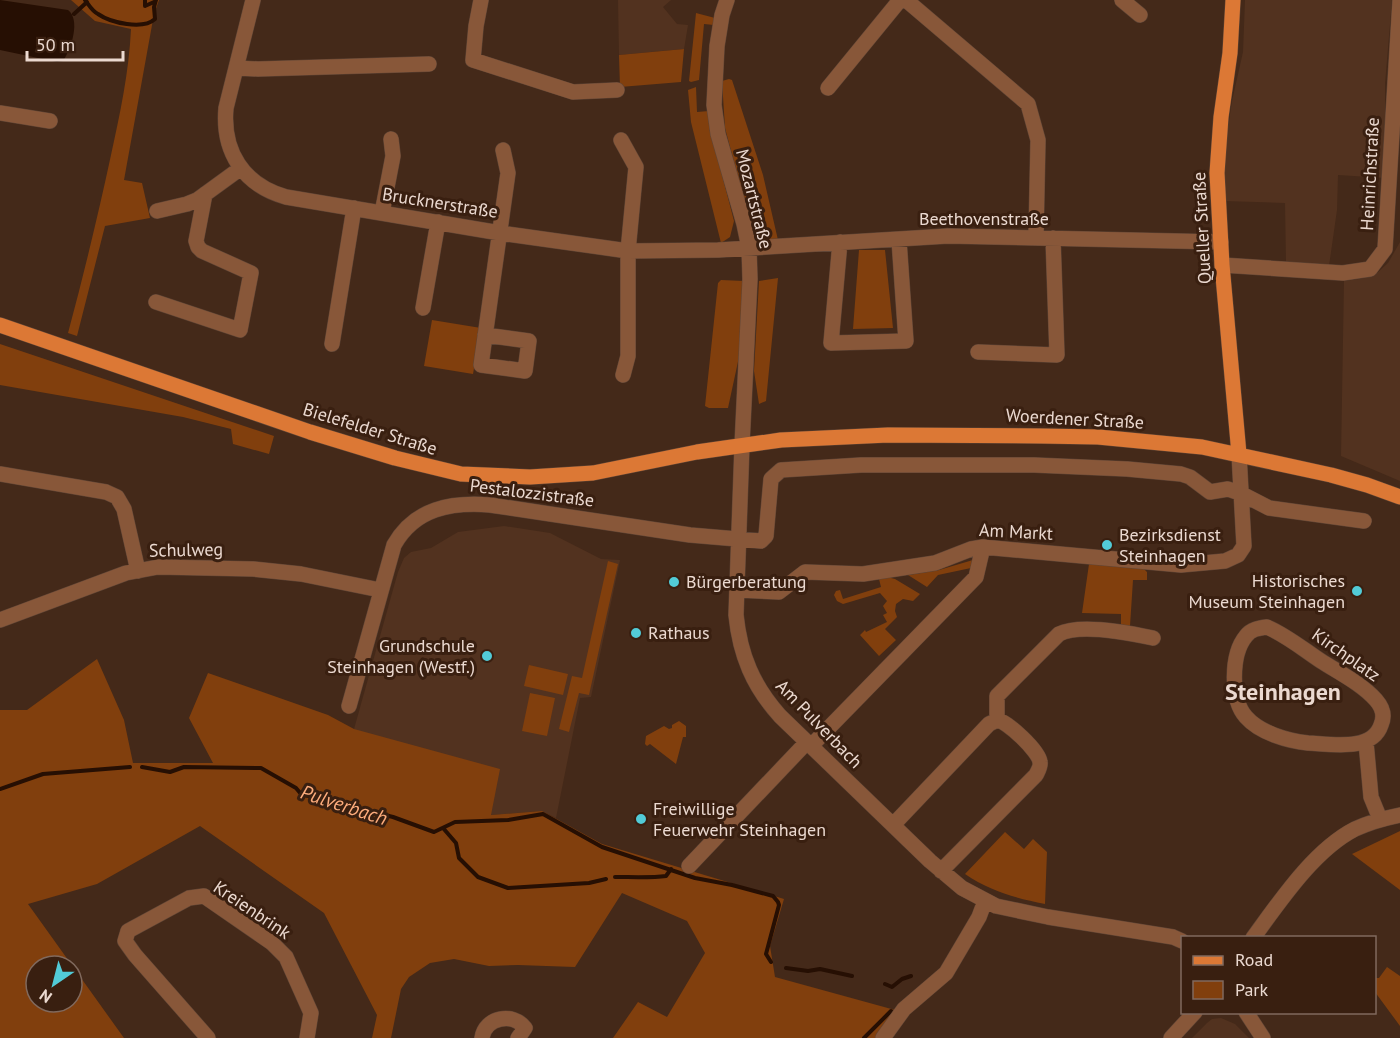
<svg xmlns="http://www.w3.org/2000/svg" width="1400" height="1038" font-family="'PT Sans',sans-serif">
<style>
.built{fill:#52321f}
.green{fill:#813f0d;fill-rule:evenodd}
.water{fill:#260f03}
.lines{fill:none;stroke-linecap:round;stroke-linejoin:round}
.stream{stroke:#260f03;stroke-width:4}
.minor-casing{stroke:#5f4536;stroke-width:16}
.major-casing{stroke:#5f4536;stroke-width:16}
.minor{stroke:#885739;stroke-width:15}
.major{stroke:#dc7835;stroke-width:15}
.poi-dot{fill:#52cbd7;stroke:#391f10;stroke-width:2}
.labels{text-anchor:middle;stroke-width:6;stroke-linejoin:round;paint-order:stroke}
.street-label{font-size:18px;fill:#ebd9d0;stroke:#391f10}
.poi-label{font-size:18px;fill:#ebd9d0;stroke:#391f10;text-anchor:start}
.water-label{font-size:20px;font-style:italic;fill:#fdac7c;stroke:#391f10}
.district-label{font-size:24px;font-weight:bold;fill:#ebd9d0;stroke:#391f10}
</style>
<rect width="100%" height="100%" fill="#442919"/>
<path class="built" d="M618 0H671L663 7 677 24 688 25 684 49 619 55Z
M1245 0H1392L1385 84V178L1338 175 1337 210 1329 266 1286 262 1285 203 1224 201 1226 140 1232 101 1243 52Z
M1400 242V481L1341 456 1344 281 1364 278 1378 272 1388 263Z
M504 526 550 533 601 559 620 560 591 697 580 698 556 818 542 811 491 815 354 729 398 572 404 558 411 552 431 548 458 532Z
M1221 1018 1235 1024 1249 1038H1192L1207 1023 1212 1019Z"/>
<path class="green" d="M71 0H159L154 14 124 180 142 183 150 218 105 226 77 336 68 333C84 274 98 215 111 155 120 114 129 72 131 29L95 21Z
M696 13 715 18 714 25 704 24 699 80 691 82 689 81Z
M684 49 681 82 620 87 619 55Z
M729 79 732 80 763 175 778 240C764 241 755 235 750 223L725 128 722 81Z
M696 87 697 112 709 111 712 136 734 221 730 237 721 243 691 122 688 90Z
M859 250H885L893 328 853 329Z
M778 278 766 401 759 404 754 371 759 281Z
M721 280 744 281 739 357 728 408H709L705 406 718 283Z
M432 320 481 328 473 374 424 366Z
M0 344 274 436 269 454 233 444 231 429 183 417 0 385Z
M973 560 971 568 938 575 927 587 908 575 939 570Z
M608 561 618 564 589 695 579 693 569 732 559 729 572 676 582 678Z
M1089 564 1144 569 1147 572V580H1133L1130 626 1121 625V614L1082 613Z
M887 577 895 579 920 594 913 601 903 599 896 604 895 611 897 617 885 629 896 640 879 656 860 635 865 630 866 632 887 622 883 615 887 613 883 606 887 601 880 593 843 604 837 601 834 595 836 591 840 590 843 599 881 587 879 579Z
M97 659 124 720 133 763H213L189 718 208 673 328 715 354 729 500 769 491 815 542 811 602 844 784 899 770 946 775 977 895 1010 876 1038H613L638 1002 667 1017 705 953 687 921 622 893 575 967 518 965 489 966 454 959 430 963 409 977 401 989 391 1038H372L377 1015 324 913 200 826 97 884 28 904 124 1038H0V710H27ZM36 966H72V1002H36Z
M529 665 568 674 563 695 524 686Z
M530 693 555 698 547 736 522 731Z
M679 721 686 726V737H683L676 764 650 744 647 746 645 744 646 736 664 726 669 729 672 728V725Z
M1400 831V890L1352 854Z
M1005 832 1024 849 1033 839 1047 852 1045 904C1015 898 990 891 965 874Z
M1387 967 1400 976V1026L1375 992V978H1379Z"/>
<path class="water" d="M0 0 68 10C81 20 71 49 63 61L57 62 0 50Z"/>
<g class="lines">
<path class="stream" d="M85 0C89 5 92 11 98 14 111 23 143 30 155 19L154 7 156 0
M145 0V6L154 2
M74 14 87 2
M142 767 170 772 184 767 261 768 296 788 301 794 393 817 434 832 455 822 508 820 543 814 602 847 695 878 732 885 773 896 778 902 779 905 766 954 771 962
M0 789 43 774 130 767
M443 828 456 843 459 858 478 877 508 888 589 883 606 879
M615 877C631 877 652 878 666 876L671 869
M786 968 808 971 820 969 852 976
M885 984 892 987 902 979 911 976
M864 1038 891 1011"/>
<defs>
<path id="minor" d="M253 0 226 108C222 151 243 185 286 197L500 233 628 251 718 250 948 236 1221 242
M481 0 476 26 473 60 573 92 617 90
M727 0 722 15 717 46 714 105 718 134 744 224 749 248 750 279 742 445 736 615C740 655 753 686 780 716L930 861 962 888 996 906 1048 917 1173 937 1182 941
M906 0 1028 104 1038 140 1036 237
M1122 0 1140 15
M236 68 258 69 429 64
M828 88 900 0
M0 113 50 121
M621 140 636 167 628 251V356L623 375
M157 211 187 204 197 200 241 168
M382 213 393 156 391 139
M840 242 831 343 906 341 899 240
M1222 265 1343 273 1370 269 1385 249 1400 0
M156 302 240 330 251 273 202 251 198 247 196 241 205 194
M423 308 438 222
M485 335 529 341 525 371 481 365 508 173 503 150
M332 344 354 208
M978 352 1057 355 1053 238
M0 474 106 492 117 497 124 509 138 571
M737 590 779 592 805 572 863 574 935 563 971 549 983 547 1181 565 1225 561 1238 555 1244 546 1239 454
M0 620 126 573 158 567 253 569 301 574 380 590
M1267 627C1286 635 1303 649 1321 661 1338 672 1362 684 1376 700 1383 708 1385 716 1381 725 1372 752 1331 744 1308 743 1288 741 1260 733 1246 717 1230 699 1231 654 1246 636 1251 629 1259 628 1267 627Z
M349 706 394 545C415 508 451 502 490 505L690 535 761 541 766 536 771 479 781 470 861 465H1034L1127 469 1181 474 1190 477 1210 492 1228 489 1242 494 1269 508 1364 521
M997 720V696L1059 634C1080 623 1130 633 1153 638
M1366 742 1371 797 1380 819
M811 746 976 577 983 547
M893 825 989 724 997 720C1007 721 1039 751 1040 762 1041 766 1038 771 1036 775L941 871
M689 866 807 742
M1253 938C1280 901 1314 850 1355 829 1370 822 1385 818 1400 815
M1246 1012 1263 1038
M208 1038 135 955 125 941 128 931 189 898 204 896 272 943 286 957 311 1013 307 1038
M482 1038C485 1017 513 1012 525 1028L518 1038
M883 1038 904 1009 946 973 979 917 985 901
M1171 1038 1195 1012"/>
<path id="major" d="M1233 0 1230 53 1221 117 1217 173 1222 265 1239 454
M0 325 310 432 395 458 461 474 530 477 593 473 697 452 781 440 888 435 1041 436 1098 437 1202 447 1331 475 1367 485 1400 497"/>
</defs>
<use href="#minor" class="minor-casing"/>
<use href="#major" class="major-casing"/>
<use href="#minor" class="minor"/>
<use href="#major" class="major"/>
</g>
<g class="poi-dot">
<circle cx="1107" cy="545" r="6"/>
<circle cx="674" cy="582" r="6"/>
<circle cx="1357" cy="591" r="6"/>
<circle cx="636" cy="633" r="6"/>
<circle cx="487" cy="656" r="6"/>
<circle cx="641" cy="819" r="6"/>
</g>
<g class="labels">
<g class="street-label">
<text transform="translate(1370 174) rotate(-87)" y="6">Heinrichstraße</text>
<text transform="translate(754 199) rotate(76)" y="6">Mozartstraße</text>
<text transform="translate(440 203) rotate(9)" y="6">Brucknerstraße</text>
<text x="984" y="225">Beethovenstraße</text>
<text transform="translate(1202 228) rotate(-93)" y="6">Queller Straße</text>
<text transform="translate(1075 419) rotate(3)" y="6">Woerdener Straße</text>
<text transform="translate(370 429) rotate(17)" y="6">Bielefelder Straße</text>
<text transform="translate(532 493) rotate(7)" y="6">Pestalozzistraße</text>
<text transform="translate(1016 532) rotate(3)" y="6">Am Markt</text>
<text transform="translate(186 550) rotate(-1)" y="6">Schulweg</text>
<text transform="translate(1346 655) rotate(35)" y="6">Kirchplatz</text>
<text transform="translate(819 724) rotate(46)" y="6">Am Pulverbach</text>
<text transform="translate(252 910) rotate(34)" y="6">Kreienbrink</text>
</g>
<g class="poi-label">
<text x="1119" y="541">Bezirksdienst<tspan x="1119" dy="21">Steinhagen</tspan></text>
<text x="1345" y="587" text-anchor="end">Historisches<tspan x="1345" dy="21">Museum Steinhagen</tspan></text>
<text x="686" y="588">Bürgerberatung</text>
<text x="648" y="639">Rathaus</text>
<text x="475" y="652" text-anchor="end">Grundschule<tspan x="475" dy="21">Steinhagen (Westf.)</tspan></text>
<text x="653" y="815">Freiwillige<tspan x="653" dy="21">Feuerwehr Steinhagen</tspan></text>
</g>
<g class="water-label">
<text transform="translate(344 805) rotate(18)" y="7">Pulverbach</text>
</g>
<g class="district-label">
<text x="1283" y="700">Steinhagen</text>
</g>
</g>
<rect x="1181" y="936" width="195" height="78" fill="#391f10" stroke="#80695d" stroke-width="1.5"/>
<rect x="1193" y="956" width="30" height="9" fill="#dc7835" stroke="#80695d" stroke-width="1.5"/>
<text x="1235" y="966" font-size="18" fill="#ebd9d0">Road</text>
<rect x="1193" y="981" width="30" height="18" fill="#813f0d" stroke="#80695d" stroke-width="1.5"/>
<text x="1235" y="996" font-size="18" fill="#ebd9d0">Park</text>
<g transform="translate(54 984) rotate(215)"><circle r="28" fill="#391f10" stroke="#80695d" stroke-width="1.5"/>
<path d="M0-4.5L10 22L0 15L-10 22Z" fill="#52cbd7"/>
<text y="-9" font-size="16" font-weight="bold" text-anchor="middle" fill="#ebd9d0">N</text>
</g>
<path d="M27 51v9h96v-9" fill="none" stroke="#ebd9d0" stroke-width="3"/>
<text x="36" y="51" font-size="18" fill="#ebd9d0" stroke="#391f10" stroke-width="4.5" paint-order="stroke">50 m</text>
</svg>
